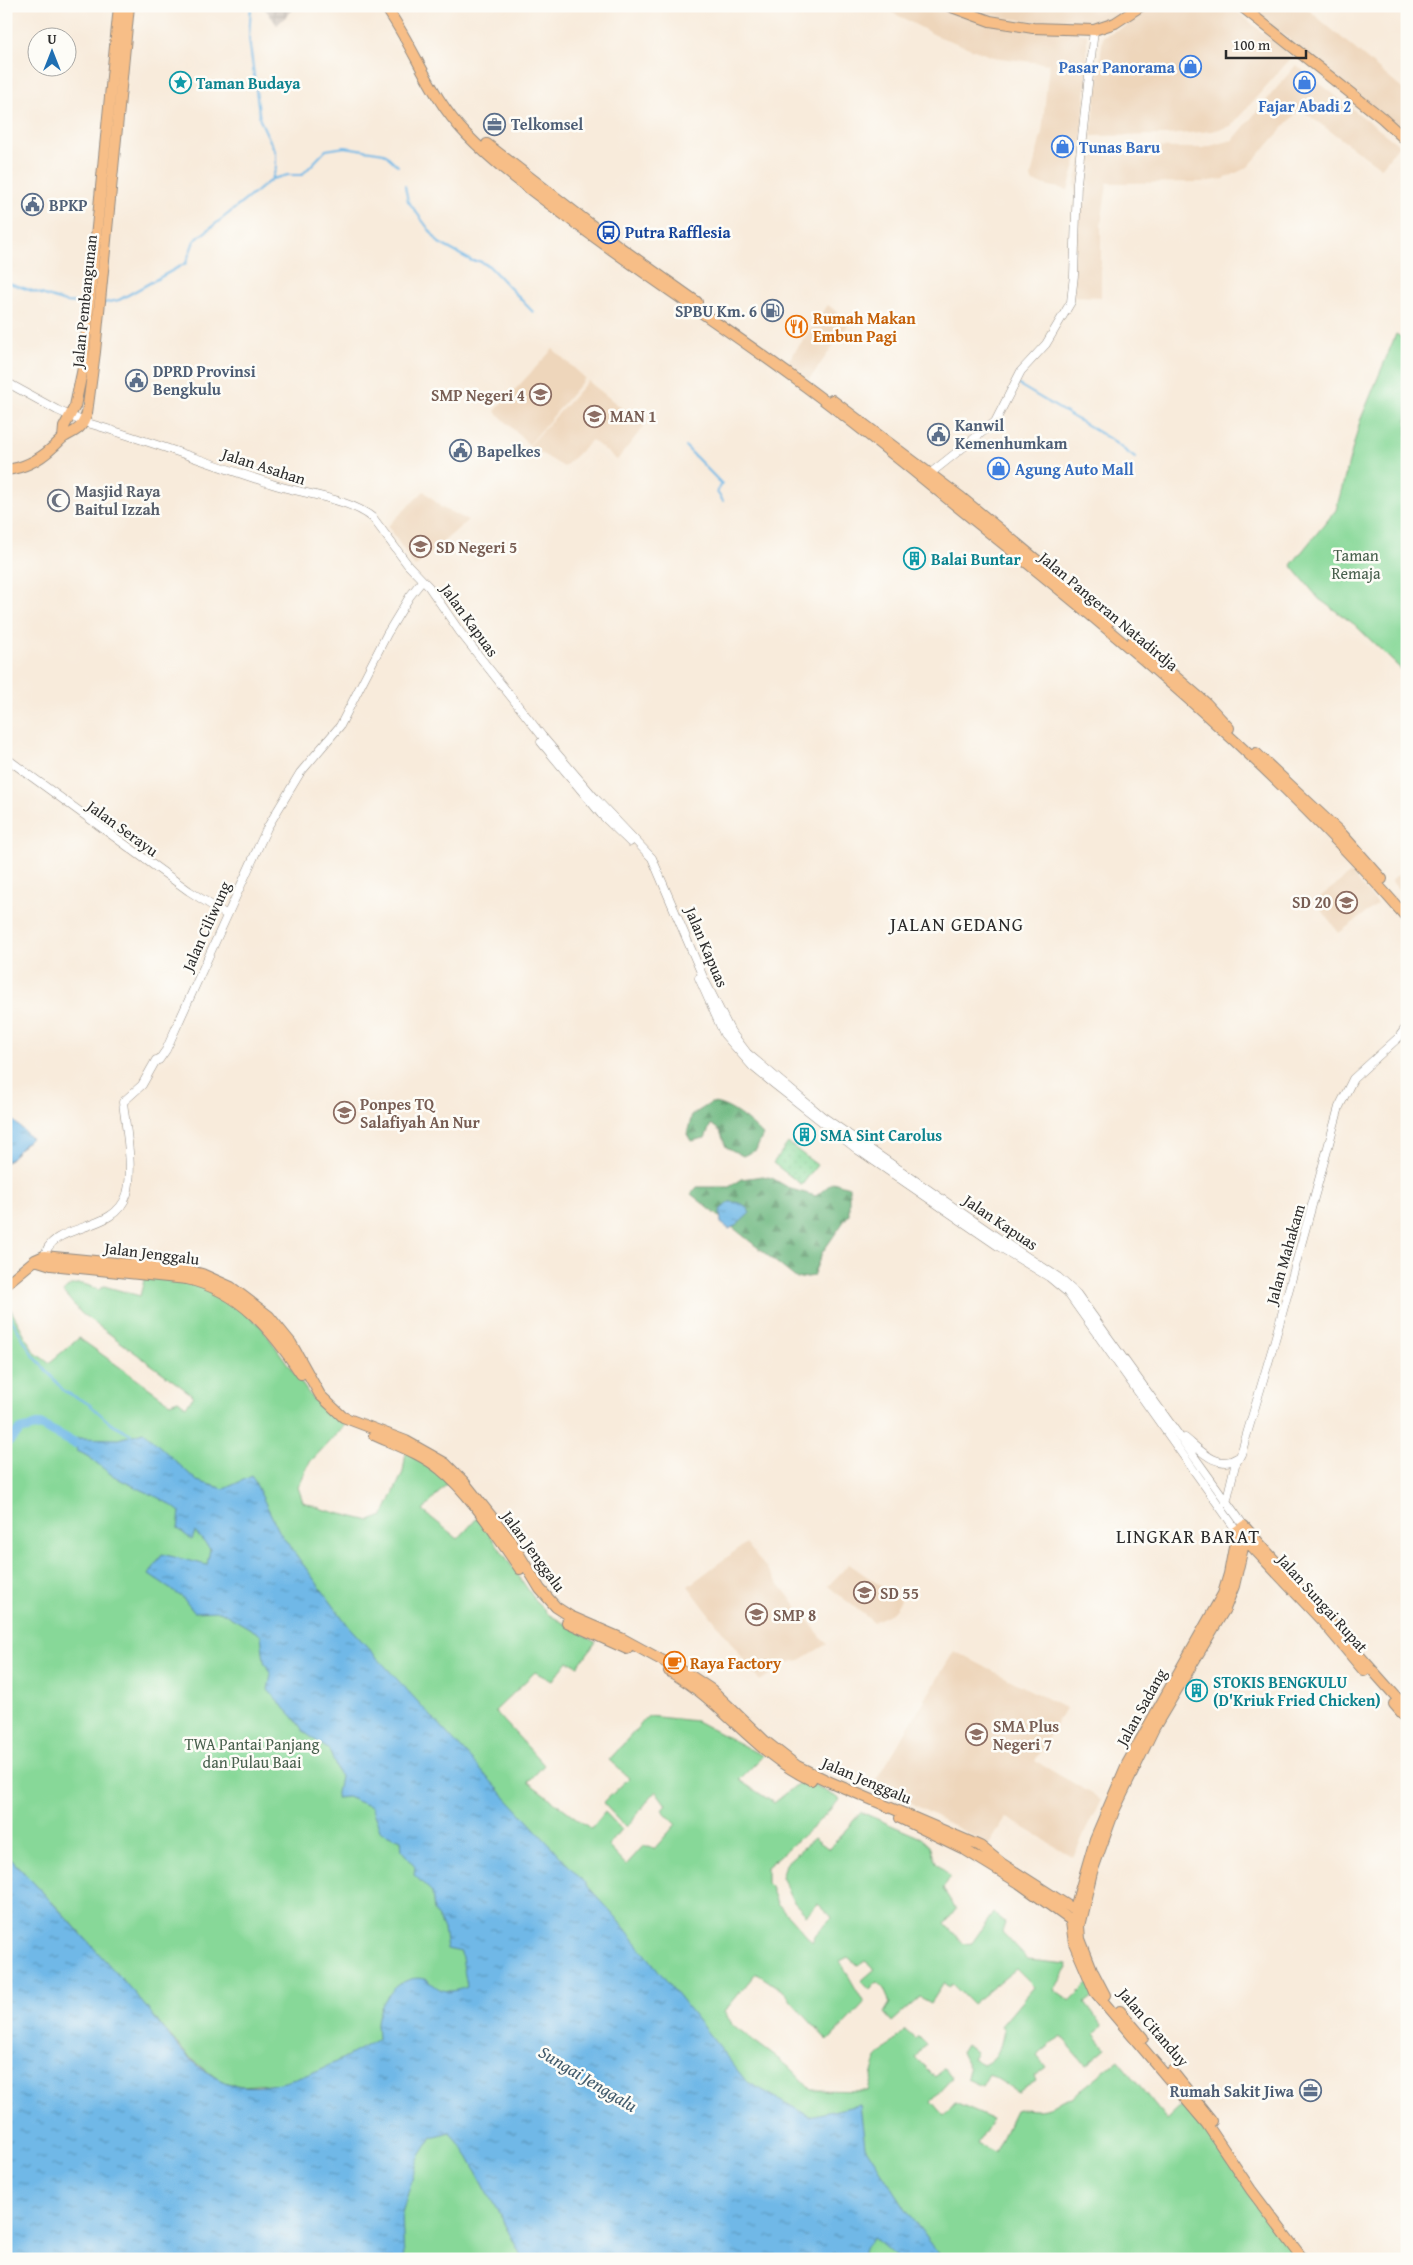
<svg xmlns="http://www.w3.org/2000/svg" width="1413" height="2265" font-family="'Gentium Book Plus',serif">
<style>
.built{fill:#eed6bb}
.industrial{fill:url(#industrial-grid)}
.grass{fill:url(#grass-dots);stroke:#598262}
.forest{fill:url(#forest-firs);stroke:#4c7256}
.green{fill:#87d898;stroke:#598262}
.water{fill:url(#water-ripples);stroke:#4d7289}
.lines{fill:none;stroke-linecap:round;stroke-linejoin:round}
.stream{stroke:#6fb8e7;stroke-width:2}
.river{stroke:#6fb8e7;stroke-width:10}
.minor-casing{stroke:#928b83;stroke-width:9}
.major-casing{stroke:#928b83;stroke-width:12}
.minor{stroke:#fff;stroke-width:8}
.major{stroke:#f7be87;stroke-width:10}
.labels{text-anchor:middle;stroke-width:5;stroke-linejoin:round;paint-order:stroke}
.shop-label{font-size:16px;font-weight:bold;fill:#366cbe;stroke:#fdfcf7;text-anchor:start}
.culture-label{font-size:16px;font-weight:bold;fill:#0d838f;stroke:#fdfcf7;text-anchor:start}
.service-label{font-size:16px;font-weight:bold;fill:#4e5e75;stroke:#fdfcf7;text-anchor:start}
.transit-label{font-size:16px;font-weight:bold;fill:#164399;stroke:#fdfcf7;text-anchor:start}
.street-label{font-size:16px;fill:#2b2b2b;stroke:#fdfcf7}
.food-label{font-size:16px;font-weight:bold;fill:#c56008;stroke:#fdfcf7;text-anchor:start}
.education-label{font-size:16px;font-weight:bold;fill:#785e54;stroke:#fdfcf7;text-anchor:start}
.worship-label{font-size:16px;font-weight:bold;fill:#5b616d;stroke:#fdfcf7;text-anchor:start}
.park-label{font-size:16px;fill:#475f4c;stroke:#fdfcf7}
.water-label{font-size:18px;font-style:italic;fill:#435c6d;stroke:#fdfcf7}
.quarter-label{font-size:19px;letter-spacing:1px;fill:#2b2b2b;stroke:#fdfcf7}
</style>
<defs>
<pattern id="industrial-grid" width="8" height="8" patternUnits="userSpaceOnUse" patternTransform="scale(1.25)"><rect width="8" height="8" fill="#ccc2b9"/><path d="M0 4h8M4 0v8" fill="none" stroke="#afa79f"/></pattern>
<pattern id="grass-dots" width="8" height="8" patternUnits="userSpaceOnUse" patternTransform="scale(1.25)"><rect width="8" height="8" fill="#87d898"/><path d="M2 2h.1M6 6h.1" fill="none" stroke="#75ba83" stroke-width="1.8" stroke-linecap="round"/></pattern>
<pattern id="forest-firs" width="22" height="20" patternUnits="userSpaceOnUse" patternTransform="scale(1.25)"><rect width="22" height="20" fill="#6db880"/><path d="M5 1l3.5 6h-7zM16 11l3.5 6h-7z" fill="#5a9669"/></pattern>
<pattern id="water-ripples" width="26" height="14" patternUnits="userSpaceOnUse" patternTransform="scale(1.25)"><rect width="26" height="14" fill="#6fb8e7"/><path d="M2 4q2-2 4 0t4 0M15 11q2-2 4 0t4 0" fill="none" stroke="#5b96bb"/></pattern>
</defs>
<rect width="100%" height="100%" fill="#fdfcf7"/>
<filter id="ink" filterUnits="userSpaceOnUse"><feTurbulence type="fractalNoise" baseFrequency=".02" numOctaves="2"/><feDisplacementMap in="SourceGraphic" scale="10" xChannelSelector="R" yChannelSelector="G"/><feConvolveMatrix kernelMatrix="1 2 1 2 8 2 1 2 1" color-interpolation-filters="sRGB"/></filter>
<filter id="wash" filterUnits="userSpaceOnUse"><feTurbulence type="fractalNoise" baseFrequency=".0096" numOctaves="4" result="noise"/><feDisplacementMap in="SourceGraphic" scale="20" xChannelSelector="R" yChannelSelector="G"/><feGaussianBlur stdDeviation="1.12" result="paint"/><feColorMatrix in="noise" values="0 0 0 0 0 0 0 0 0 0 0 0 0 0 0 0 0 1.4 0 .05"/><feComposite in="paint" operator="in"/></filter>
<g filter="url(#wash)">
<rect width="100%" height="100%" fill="#f8ebdb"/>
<path class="built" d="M880 6H952L963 11 1087 34V74L1082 140 1068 190 1032 182 1031 176 1042 132 1049 64 993 57 935 35Z
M958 6H1132L1107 22 1052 23 1004 18Z
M1152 6H1231L1292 57 1231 126 1212 131 1166 135 1091 136 1103 36 1127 25Z
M1248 6H1304L1407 93V135Z
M1296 65 1399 145 1381 168 1300 109 1248 167 1224 179 1202 182 1107 183 1101 225V297L1071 296 1075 184 1085 147 1202 148 1233 140Z
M828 305 850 322 809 380 786 364Z
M553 349 585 378 529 445 495 411Z
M588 381 644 426 617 460 592 440 564 467 529 446Z
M424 491 442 508 468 520 415 567 388 526Z
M1407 867V899L1391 881Z
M1351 873 1378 904 1339 933 1315 901Z
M746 1543 827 1644 800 1660 787 1663 760 1681 688 1586Z
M849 1564 901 1600 893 1612 873 1622 828 1586Z
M954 1651 1065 1708 1035 1761 1101 1799 1073 1857 1006 1817 989 1845 875 1783Z"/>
<path class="industrial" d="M263 6H297L277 25Z"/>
<path class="grass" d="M788 1143 817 1165 802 1185 773 1163Z"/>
<path class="forest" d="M711 1103C729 1103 750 1122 763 1135L756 1150 743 1156 726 1147 720 1131 711 1124 705 1138 691 1141 687 1134 692 1115Z
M763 1176 772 1178 791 1189 816 1196 833 1182 849 1187V1214L822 1253 813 1276 797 1279 691 1194 697 1187H729L741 1179Z"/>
<path class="green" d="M1396 334 1407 341V675L1354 624 1319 599 1291 565 1336 510 1360 421Z
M145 1276 165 1278 212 1289 260 1325 312 1398 345 1425 310 1462 298 1487 303 1502 325 1510 370 1521 383 1516 403 1472 406 1452 428 1464 449 1481 423 1511 458 1539 478 1517 538 1604 548 1614 596 1642 578 1666 568 1661 552 1681 535 1672 495 1711 544 1765 528 1782 591 1829 605 1812 621 1829 608 1846 626 1865 644 1845 654 1849 676 1824 662 1810 666 1805 656 1791C645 1803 638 1815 626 1827L603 1803 629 1778 609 1760 648 1716 696 1721 763 1756 739 1780 774 1803 804 1779 840 1799 815 1825 767 1867V1883L771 1887 777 1903 812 1942 816 1934 832 1917 818 1904 806 1915 793 1901 781 1877 785 1864 814 1838 829 1849 861 1812 921 1838 930 1846 936 1862 950 1877 943 1889 956 1909 945 1924 964 1944 972 1943 993 1913 1005 1923 1002 1932 1028 1960 1067 1964 1068 1968 1054 1990 1070 2001 1088 1983 1095 1995 1085 2003 1102 2026 1095 2034 1106 2048 1086 2065 1061 2036 1037 2056 1046 2067 1034 2076 1036 2081 1018 2092 989 2074 982 2086 967 2079 969 2069 961 2052 966 2044 976 2052 972 2058 983 2065C999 2058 1000 2047 1004 2031L1001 2026 1034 1987 1016 1969 972 2004 952 1984 948 1987 944 1983 931 2003 920 1997 892 2022 884 2013 890 2003 884 1989 877 1982 870 1990 861 1981 875 1969 865 1961 858 1966 848 1957 840 1961 864 2003 828 2041 791 2001 786 1993 756 1973 724 2012 733 2025 789 2067 811 2090 868 2091 877 2058 905 2030 915 2039 918 2036 926 2044 916 2058 936 2078 944 2068 952 2078 931 2101 944 2116 955 2103 992 2119 977 2144 995 2153 1016 2110C1025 2107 1032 2112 1045 2109 1055 2106 1061 2098 1072 2097L1118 2060 1167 2120 1185 2103 1298 2259H399L270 2084 241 2086 220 2081 188 2056 68 1919 6 1854V1301L34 1352 49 1363 79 1338 170 1403 178 1400 186 1406 194 1396 81 1313 63 1292C74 1279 86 1284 99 1290L104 1286 140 1296Z"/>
<path class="water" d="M6 1113 31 1138 6 1163Z
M729 1202C740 1202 745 1203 750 1213L737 1225 729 1229 721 1223 720 1210Z
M144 1432 197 1481 224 1489 252 1476 280 1533 350 1628 616 1917 746 2081 809 2116 860 2105 865 2146 908 2213 943 2259H898L873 2237 863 2250 864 2259H523L469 2158 451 2132 432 2137 418 2159 402 2213 404 2259H6V1854C51 1900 94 1948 137 1996 154 2016 170 2039 188 2057 203 2070 221 2084 240 2086 288 2091 339 2061 378 2039 378 2034 377 2028 377 2023 379 2000 401 1973 425 1979 429 1980 431 1983 435 1986 445 1994 457 1991 467 1987L461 1952 447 1949 444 1929 434 1911 432 1892 414 1875 415 1866 402 1851 401 1840 381 1832 371 1807 347 1797 336 1798 340 1777 329 1750 304 1732 294 1718 268 1690 271 1675 264 1661 261 1635 220 1611 194 1612 182 1597 149 1575 162 1554 207 1565 210 1549 195 1532 192 1540 178 1529 180 1512C160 1495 135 1489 112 1475 100 1467 92 1457 77 1451L75 1443 77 1438 118 1439Z"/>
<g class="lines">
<path class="stream" d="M272 179 288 175H302L326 150 345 147 384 153 398 166
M405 186 408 201 439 243 472 261H479L489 266 533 312
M6 282 65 302 81 303
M104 303 119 300 186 263 194 241 272 179 276 168V153L260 120 249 38 251 6
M1019 385 1110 439 1135 458
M686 447 722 484 717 492 723 501
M6 1310 32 1354 64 1391 89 1404 109 1422 131 1434"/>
<path class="river" d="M6 1444 20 1430 40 1425 75 1443"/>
</g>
</g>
<g filter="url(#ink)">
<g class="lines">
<defs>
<path id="minor" d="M6 382 57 410 84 422C148 440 210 464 272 484 302 494 349 498 373 518L408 565 429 587 460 632 542 736 594 797 652 858 703 977 731 1032 747 1053 822 1116 1004 1242 1058 1277 1077 1294 1244 1526
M927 476 995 422 1021 371 1046 344 1071 302 1074 275 1077 183 1094 30
M541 742 601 814 630 842
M6 758 189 891 227 915
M699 978 724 1034 753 1067 774 1084 858 1150 998 1246 1049 1277 1067 1292 1237 1531
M44 1259C49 1220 114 1236 127 1194 134 1169 126 1129 123 1102L142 1085 156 1060H159L166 1050 267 828 300 773 340 726 387 634 410 596 422 581
M1185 1438C1199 1449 1218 1471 1237 1458
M1226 1503 1235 1465 1241 1454 1274 1343 1339 1107 1353 1079 1399 1037 1407 1026"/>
<path id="major" d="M385 6C415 48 430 97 466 134 495 164 529 189 563 214 638 271 718 322 794 378 862 427 925 481 990 533 1138 652 1283 774 1407 918
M949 6 990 21 1033 28 1094 30 1115 23 1141 6
M1241 6 1382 118 1407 141
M487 144 621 248 697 302
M832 400 962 498 1110 621
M63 438 64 427 75 406 83 368 119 6
M6 470C24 468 39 460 52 448 56 445 60 440 64 437 77 430 82 429 87 413L95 352 129 6
M1133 640 1206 703 1229 728
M1256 753 1342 834 1382 879
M35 1260 51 1265 187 1279C240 1291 272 1330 301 1374
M6 1284 35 1260 44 1256 187 1270 202 1274 231 1287 269 1316 291 1343 320 1395 343 1417 406 1441 445 1463 464 1482 511 1541 540 1589 556 1607 570 1616 621 1638 691 1676 712 1690 765 1741 797 1766 828 1781 980 1846 1001 1863 1081 1914
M374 1435C396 1445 422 1454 441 1470 470 1493 498 1538 520 1569
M1242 1536 1323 1622 1364 1671
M567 1622 627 1649
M669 1671C722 1700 755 1754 811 1780
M1394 1704 1407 1719
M900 1818 962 1848 1019 1883 1079 1926
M1105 1995 1093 1972 1080 1939 1079 1926 1092 1872 1114 1811 1154 1728 1225 1609 1234 1586 1245 1539 1251 1534
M1120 2011 1143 2038
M1172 2071 1212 2121
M1303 2259 1251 2190 1206 2123 1095 1992 1074 1943 1071 1922 1095 1839 1127 1764 1223 1594 1229 1574 1237 1531 1244 1526 1407 1709"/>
</defs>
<use href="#minor" class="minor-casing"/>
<use href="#major" class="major-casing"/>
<use href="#minor" class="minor"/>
<use href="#major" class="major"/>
</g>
</g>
<defs>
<symbol id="shop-ring" viewBox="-11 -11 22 22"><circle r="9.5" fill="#fdfcf7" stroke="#3f7fe0" stroke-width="1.5"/><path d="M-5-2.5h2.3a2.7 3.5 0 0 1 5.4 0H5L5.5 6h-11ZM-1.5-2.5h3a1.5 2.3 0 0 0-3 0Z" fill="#3f7fe0"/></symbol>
<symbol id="sight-ring" viewBox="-11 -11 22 22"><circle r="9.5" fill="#fdfcf7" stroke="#0f9aa8" stroke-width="1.5"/><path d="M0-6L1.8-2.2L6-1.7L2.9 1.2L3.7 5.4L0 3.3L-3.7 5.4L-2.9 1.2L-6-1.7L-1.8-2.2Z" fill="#0f9aa8"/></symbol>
<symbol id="office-ring" viewBox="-11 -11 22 22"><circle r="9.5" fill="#fdfcf7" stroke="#5c6f8a" stroke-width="1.5"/><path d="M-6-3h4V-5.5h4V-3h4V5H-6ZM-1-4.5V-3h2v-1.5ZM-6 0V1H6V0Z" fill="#5c6f8a"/></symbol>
<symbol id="civic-ring" viewBox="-11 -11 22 22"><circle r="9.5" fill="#fdfcf7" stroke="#5c6f8a" stroke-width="1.5"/><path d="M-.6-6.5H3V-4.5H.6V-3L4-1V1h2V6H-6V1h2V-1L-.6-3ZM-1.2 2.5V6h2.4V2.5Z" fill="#5c6f8a"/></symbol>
<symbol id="bus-ring" viewBox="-11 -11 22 22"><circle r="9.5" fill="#fdfcf7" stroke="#1a4fb4" stroke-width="1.5"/><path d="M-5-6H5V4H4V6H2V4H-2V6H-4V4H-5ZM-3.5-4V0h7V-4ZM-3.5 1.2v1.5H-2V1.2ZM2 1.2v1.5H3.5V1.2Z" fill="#1a4fb4"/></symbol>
<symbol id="fuel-ring" viewBox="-11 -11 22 22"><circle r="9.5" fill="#fdfcf7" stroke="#5c6f8a" stroke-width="1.5"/><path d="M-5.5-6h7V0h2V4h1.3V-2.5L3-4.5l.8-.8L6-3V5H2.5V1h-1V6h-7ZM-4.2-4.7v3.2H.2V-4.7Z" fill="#5c6f8a"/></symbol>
<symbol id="restaurant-ring" viewBox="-11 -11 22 22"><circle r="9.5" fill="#fdfcf7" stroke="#e8710a" stroke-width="1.5"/><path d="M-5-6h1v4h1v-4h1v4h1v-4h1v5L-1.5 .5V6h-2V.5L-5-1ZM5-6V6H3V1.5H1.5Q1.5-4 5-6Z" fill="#e8710a"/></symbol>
<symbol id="school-ring" viewBox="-11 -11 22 22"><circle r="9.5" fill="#fdfcf7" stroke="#8d6e63" stroke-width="1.5"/><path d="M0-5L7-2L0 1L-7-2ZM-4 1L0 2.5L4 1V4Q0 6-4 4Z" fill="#8d6e63"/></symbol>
<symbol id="mosque-ring" viewBox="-11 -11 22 22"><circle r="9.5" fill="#fdfcf7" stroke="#6b7280" stroke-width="1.5"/><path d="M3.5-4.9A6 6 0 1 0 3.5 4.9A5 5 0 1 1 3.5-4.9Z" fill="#6b7280"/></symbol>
<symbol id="building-ring" viewBox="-11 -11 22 22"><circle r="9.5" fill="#fdfcf7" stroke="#0f9aa8" stroke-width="1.5"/><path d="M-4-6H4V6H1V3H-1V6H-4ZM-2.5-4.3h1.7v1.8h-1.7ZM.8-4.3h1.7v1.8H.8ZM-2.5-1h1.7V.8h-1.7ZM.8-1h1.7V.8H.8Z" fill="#0f9aa8"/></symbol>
<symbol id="cafe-ring" viewBox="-11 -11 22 22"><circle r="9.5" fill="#fdfcf7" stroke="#e8710a" stroke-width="1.5"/><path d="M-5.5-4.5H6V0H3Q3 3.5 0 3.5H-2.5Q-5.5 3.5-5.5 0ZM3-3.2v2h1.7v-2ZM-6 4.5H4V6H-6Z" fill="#e8710a"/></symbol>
</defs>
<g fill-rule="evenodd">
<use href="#shop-ring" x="1178" y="54" width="25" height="25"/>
<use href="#shop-ring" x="1292" y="70" width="25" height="25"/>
<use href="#sight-ring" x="168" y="70" width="25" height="25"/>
<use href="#office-ring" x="482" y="112" width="25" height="25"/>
<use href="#shop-ring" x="1050" y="134" width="25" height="25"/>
<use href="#civic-ring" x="20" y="192" width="25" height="25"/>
<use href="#bus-ring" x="596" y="220" width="25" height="25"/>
<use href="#fuel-ring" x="760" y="298" width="25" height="25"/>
<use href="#restaurant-ring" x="784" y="314" width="25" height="25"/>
<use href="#civic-ring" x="124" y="368" width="25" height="25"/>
<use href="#school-ring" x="528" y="382" width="25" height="25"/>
<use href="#school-ring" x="582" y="404" width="25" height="25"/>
<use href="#civic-ring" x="926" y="422" width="25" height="25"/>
<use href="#civic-ring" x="448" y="438" width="25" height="25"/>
<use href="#shop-ring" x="986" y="456" width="25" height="25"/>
<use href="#mosque-ring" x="46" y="488" width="25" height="25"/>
<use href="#school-ring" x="408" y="534" width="25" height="25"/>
<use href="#building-ring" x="902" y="546" width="25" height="25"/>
<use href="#school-ring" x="1334" y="890" width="25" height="25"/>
<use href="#school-ring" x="332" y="1100" width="25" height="25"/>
<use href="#building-ring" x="792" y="1122" width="25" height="25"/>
<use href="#school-ring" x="852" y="1580" width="25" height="25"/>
<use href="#school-ring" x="744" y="1602" width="25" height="25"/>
<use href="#cafe-ring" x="662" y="1650" width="25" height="25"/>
<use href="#building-ring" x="1184" y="1678" width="25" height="25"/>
<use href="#school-ring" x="964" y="1722" width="25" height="25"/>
<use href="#office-ring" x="1298" y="2078" width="25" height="25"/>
</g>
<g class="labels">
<g class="shop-label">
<text x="1175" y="73" text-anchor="end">Pasar Panorama</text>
<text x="1305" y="112" text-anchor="middle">Fajar Abadi 2</text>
<text x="1079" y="153">Tunas Baru</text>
<text x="1015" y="475">Agung Auto Mall</text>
</g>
<g class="culture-label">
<text x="196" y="89">Taman Budaya</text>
<text x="931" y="565">Balai Buntar</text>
<text x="820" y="1141">SMA Sint Carolus</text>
<text x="1213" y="1688">STOKIS BENGKULU<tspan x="1213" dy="18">(D'Kriuk Fried Chicken)</tspan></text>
</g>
<g class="service-label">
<text x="511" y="130">Telkomsel</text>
<text x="49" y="211">BPKP</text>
<text x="757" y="317" text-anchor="end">SPBU Km. 6</text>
<text x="153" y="377">DPRD Provinsi<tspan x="153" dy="18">Bengkulu</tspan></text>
<text x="955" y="431">Kanwil<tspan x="955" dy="18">Kemenhumkam</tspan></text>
<text x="477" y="457">Bapelkes</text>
<text x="1294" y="2097" text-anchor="end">Rumah Sakit Jiwa</text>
</g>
<g class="transit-label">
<text x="625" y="238">Putra Rafflesia</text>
</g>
<g class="street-label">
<text transform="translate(84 301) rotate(-84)" y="6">Jalan Pembangunan</text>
<text transform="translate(264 466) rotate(18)" y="6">Jalan Asahan</text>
<text transform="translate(1109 611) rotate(40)" y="6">Jalan Pangeran Natadirdja</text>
<text transform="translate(470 620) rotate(54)" y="6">Jalan Kapuas</text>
<text transform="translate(123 828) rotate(36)" y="6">Jalan Serayu</text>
<text transform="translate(206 926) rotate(-66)" y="6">Jalan Ciliwung</text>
<text transform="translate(707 947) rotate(67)" y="6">Jalan Kapuas</text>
<text transform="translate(1001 1222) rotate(34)" y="6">Jalan Kapuas</text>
<text transform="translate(152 1253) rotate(7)" y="6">Jalan Jenggalu</text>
<text transform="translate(1285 1254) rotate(-74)" y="6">Jalan Mahakam</text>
<text transform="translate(534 1551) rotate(54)" y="6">Jalan Jenggalu</text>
<text transform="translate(1323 1603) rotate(48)" y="6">Jalan Sungai Rupat</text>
<text transform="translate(1141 1707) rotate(-61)" y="6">Jalan Sadang</text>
<text transform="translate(867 1780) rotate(23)" y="6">Jalan Jenggalu</text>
<text transform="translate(1154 2027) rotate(49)" y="6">Jalan Citanduy</text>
</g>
<g class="food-label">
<text x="813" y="324">Rumah Makan<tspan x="813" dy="18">Embun Pagi</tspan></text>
<text x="690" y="1669">Raya Factory</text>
</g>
<g class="education-label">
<text x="525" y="401" text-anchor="end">SMP Negeri 4</text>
<text x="610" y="422">MAN 1</text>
<text x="436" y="553">SD Negeri 5</text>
<text x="1331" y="908" text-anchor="end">SD 20</text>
<text x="360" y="1110">Ponpes TQ<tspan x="360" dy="18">Salafiyah An Nur</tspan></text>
<text x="880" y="1599">SD 55</text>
<text x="773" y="1621">SMP 8</text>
<text x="993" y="1732">SMA Plus<tspan x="993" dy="18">Negeri 7</tspan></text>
</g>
<g class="worship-label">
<text x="75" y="497">Masjid Raya<tspan x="75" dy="18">Baitul Izzah</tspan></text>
</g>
<g class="park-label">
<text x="1356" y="561">Taman<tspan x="1356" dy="18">Remaja</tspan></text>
<text x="252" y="1750">TWA Pantai Panjang<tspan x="252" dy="18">dan Pulau Baai</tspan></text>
</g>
<g class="water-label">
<text transform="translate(588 2079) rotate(31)" y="6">Sungai Jenggalu</text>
</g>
<g class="quarter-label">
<text x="957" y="931">JALAN GEDANG</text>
<text x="1188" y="1543">LINGKAR BARAT</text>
</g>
</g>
<rect width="1413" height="2265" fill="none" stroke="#fdfcf7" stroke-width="25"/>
<g transform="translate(52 52)"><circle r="24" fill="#fdfcf7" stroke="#a9a8a5"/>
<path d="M0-4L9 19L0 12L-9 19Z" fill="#1f6fb2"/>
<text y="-8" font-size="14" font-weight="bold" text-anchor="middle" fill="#2b2b2b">U</text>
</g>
<path d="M1226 50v8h80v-8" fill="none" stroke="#2b2b2b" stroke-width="2.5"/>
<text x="1233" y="50" font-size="15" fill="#2b2b2b" stroke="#fdfcf7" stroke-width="4" paint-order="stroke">100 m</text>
</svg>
